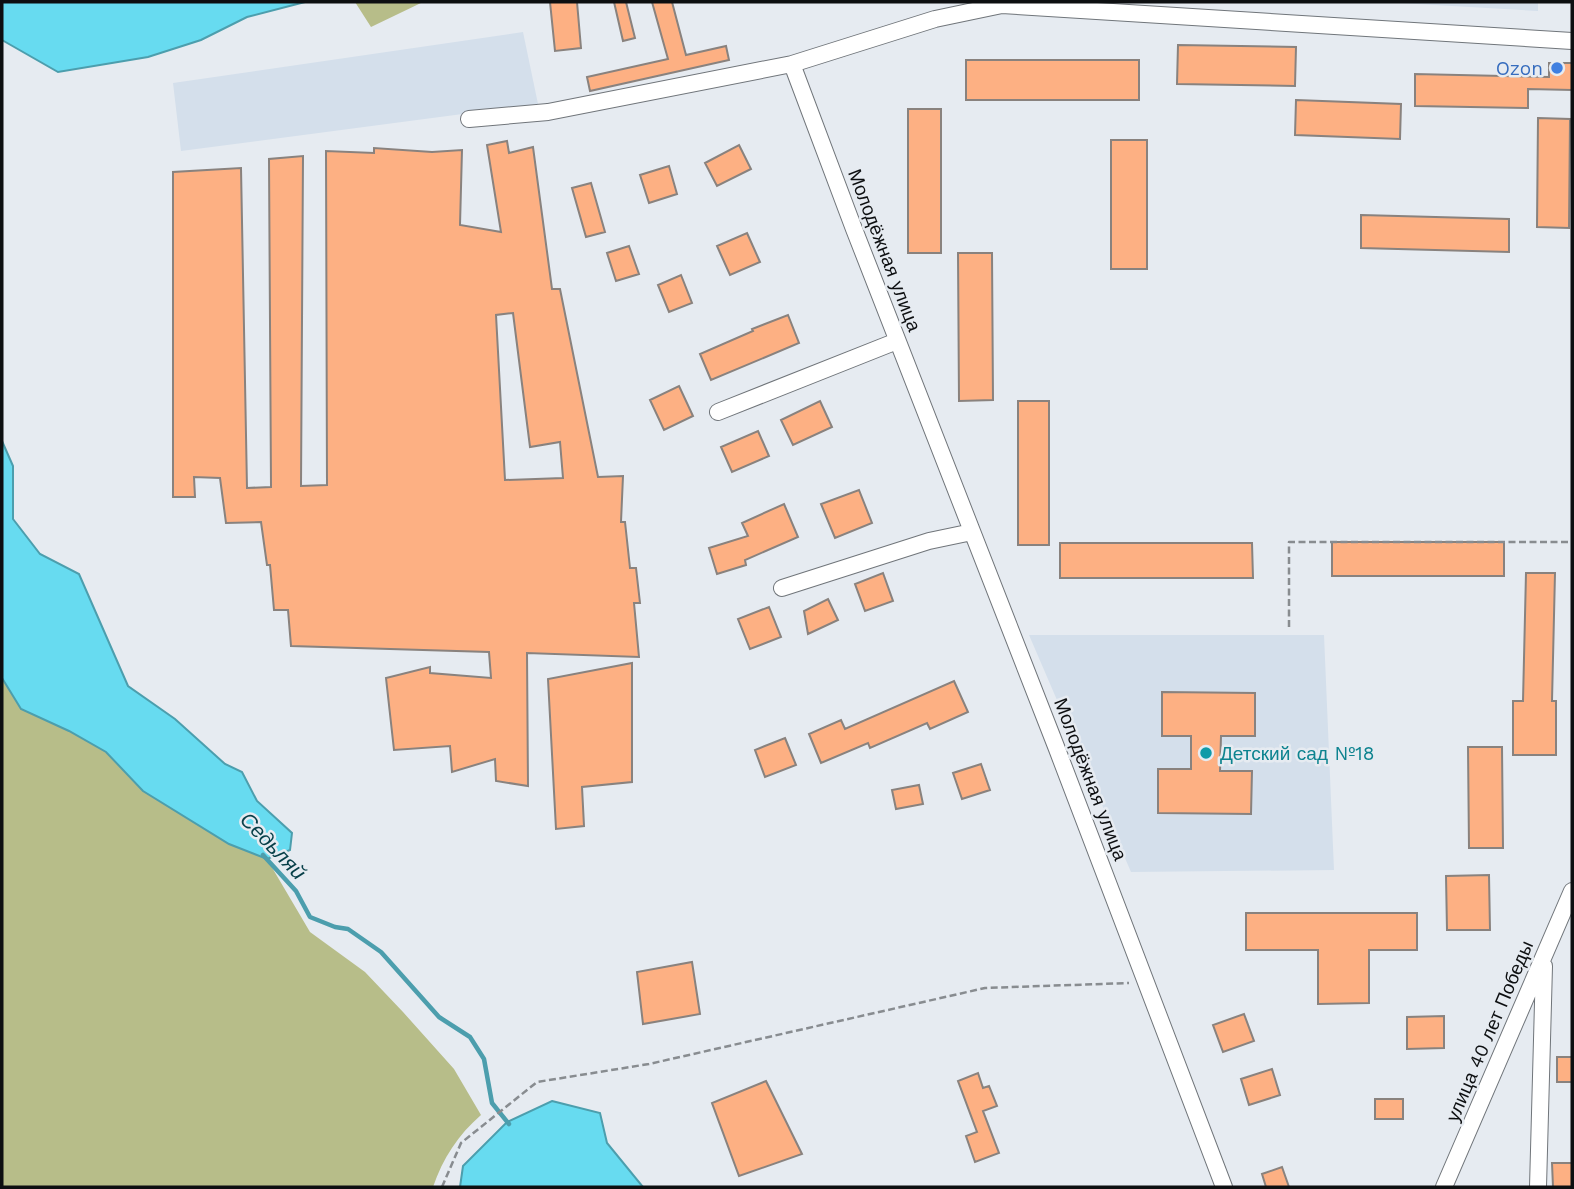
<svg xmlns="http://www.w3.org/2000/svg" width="1574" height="1189" font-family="'Work Sans',sans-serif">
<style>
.built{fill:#d4dfeb}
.green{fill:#b7bd89}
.water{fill:#67dbf0;stroke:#4c9ead;stroke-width:2}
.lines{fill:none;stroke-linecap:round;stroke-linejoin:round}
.stream{stroke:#4c9ead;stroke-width:4.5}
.building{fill:#fdb083;stroke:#89827e;stroke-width:2;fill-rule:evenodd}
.minor-casing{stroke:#70757a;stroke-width:18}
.path{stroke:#888c90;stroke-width:2.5;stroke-dasharray:7 3.5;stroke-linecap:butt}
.minor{stroke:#fff;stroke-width:16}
.shop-dot{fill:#3f7fe0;stroke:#e6ebf1;stroke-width:2.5}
.culture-dot{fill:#0f9aa8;stroke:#e6ebf1;stroke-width:2.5}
.labels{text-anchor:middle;stroke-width:5;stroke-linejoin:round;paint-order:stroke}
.shop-label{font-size:19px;fill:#366cbe;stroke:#e6ebf1;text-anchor:end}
.street-label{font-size:19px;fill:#0d0f11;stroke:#e6ebf1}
.culture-label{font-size:19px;fill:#0d838f;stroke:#e6ebf1;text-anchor:start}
.water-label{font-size:21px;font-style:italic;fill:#073f48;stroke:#e6ebf1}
</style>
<rect width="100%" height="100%" fill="#e6ebf1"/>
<path class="built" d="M1382 2H1538V11L1383 2Z
M523 32 538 104 181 151 173 83Z
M1029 635H1324L1334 870 1131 872Z"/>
<path class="green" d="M355 2H423L371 27Z
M2 678 21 709 69 731 106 752 143 791 229 844 267 859 310 932 365 972 403 1012 454 1069 481 1115C458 1135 443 1158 433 1187H2Z"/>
<path class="water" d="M2 2H305L247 17 201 40 148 57 58 72 2 40Z
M2 441 13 466V519L40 554 79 574 128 686 175 719 225 764 242 772 257 801 292 833 290 850 267 859 229 844 143 791 106 752 69 731 21 709 2 678Z
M552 1101 600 1113 607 1143 643 1187H460L463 1166 507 1122Z"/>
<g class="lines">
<path class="stream" d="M263 855 296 891 310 917 335 927 348 929 381 952 439 1017 470 1037 484 1059 492 1103 509 1124"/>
</g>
<path class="building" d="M550 2H577L581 48 555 51Z
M614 2H626L635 38 623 41Z
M652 2H672L686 55 726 46 729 60 590 91 587 77 668 59Z
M1178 45 1296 47 1295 86 1177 84Z
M966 60H1139V100H966Z
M1549 63H1572V90L1528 89V108L1415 106V74L1549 77Z
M1296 100 1401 104 1400 139 1295 135Z
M908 109H941V253H908Z
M1538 118 1570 119 1569 228 1537 227Z
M1111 140H1147V269H1111Z
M507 141 509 153 533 147 552 289H560L598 477 623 476 621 522H625L630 568H636L640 603H634L639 657 527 653 528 786 496 781 495 759 452 772 450 746 394 750 386 678 430 667V673L491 678 489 652 291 646 288 610H274L270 565H267L261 522 226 523 220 478 194 477 195 497H173V172L241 168 247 488 271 487 269 159 303 156 301 486 327 485 326 151 374 153V148L432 152 462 150 460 225 501 232 487 145ZM513 313 530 447 560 442 563 478 505 480 496 315Z
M739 145 751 169 717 186 705 163Z
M669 166 677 194 649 203 640 175Z
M591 183 605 232 586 237 572 188Z
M1361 215 1509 219V252L1361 248Z
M747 233 760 262 730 275 717 246Z
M629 246 639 274 616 281 607 253Z
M958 253H992L993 400 959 401Z
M681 275 692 303 669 312 658 285Z
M788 315 799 343 711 380 700 354 753 331 752 329Z
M679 386 693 416 664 430 650 400Z
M820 401 832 427 793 445 781 420Z
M1018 401H1049V545H1018Z
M758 431 769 456 732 472 721 447Z
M859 490 872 523 835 538 821 504Z
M784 504 798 537 745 560 746 565 717 574 709 548 748 536 742 523Z
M1332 542H1504V576H1332Z
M1060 543H1252L1253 578H1060Z
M883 573 893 601 865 611 855 584Z
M1526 573H1555L1552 701H1556V755H1513V701H1523Z
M828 599 838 620 808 634 804 611Z
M769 607 781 637 750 649 738 619Z
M632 663V782L582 787 584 826 556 829 548 679Z
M954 681 968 712 930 729 927 723 870 748 868 743 821 763 809 734 841 720 845 729Z
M1162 692 1255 693V736H1221L1220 771H1252L1251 814 1158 813V769H1191V736H1162Z
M785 738 796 765 765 777 755 750Z
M1468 747H1502L1503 848H1469Z
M981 764 990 790 962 799 953 773Z
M919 785 923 804 896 809 892 790Z
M1489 875 1490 930H1447L1446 876Z
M1246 913H1417V950H1369V1003L1318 1004V950H1246Z
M692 962 700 1014 643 1024 637 972Z
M1244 1014 1254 1041 1223 1052 1213 1025Z
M1444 1016V1048L1407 1049V1017Z
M1557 1057H1572V1082H1557Z
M1272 1069 1280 1095 1249 1105 1241 1079Z
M978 1073 983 1088 989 1086 997 1106 983 1111 999 1153 975 1162 966 1136 977 1132 958 1081Z
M766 1081 802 1154 739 1176 712 1103Z
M1375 1099H1403V1119H1375Z
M1552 1163H1572V1187H1553Z
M1282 1167 1289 1187H1266L1262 1174Z"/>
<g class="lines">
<defs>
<path id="minor" d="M469 119 548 112 792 64
M718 412 897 341
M782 588 929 541 972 532
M1224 1187 1057 749 854 229 792 64 935 19 1002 5 1572 41
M1444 1187 1572 891
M1538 1187 1544 966"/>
</defs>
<use href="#minor" class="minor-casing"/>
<path class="path" d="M1289 627V542H1572
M442 1187 461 1143 537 1082 649 1064 985 988 1129 983"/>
<use href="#minor" class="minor"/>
</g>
<circle class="shop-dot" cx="1557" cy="68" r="7"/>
<circle class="culture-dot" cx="1206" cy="753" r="7"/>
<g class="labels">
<g class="shop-label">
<text x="1543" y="75">Ozon</text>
</g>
<g class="street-label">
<text transform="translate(885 250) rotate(69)" y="7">Молодёжная улица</text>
<text transform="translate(1091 779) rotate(69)" y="7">Молодёжная улица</text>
<text transform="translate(1489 1031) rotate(-67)" y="7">улица 40 лет Победы</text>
</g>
<g class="culture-label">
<text x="1220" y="760">Детский сад №18</text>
</g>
<g class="water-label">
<text transform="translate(273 846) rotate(46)" y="7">Седьляй</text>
</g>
</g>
<rect width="1574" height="1189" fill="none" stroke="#0d0f11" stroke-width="7"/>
</svg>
